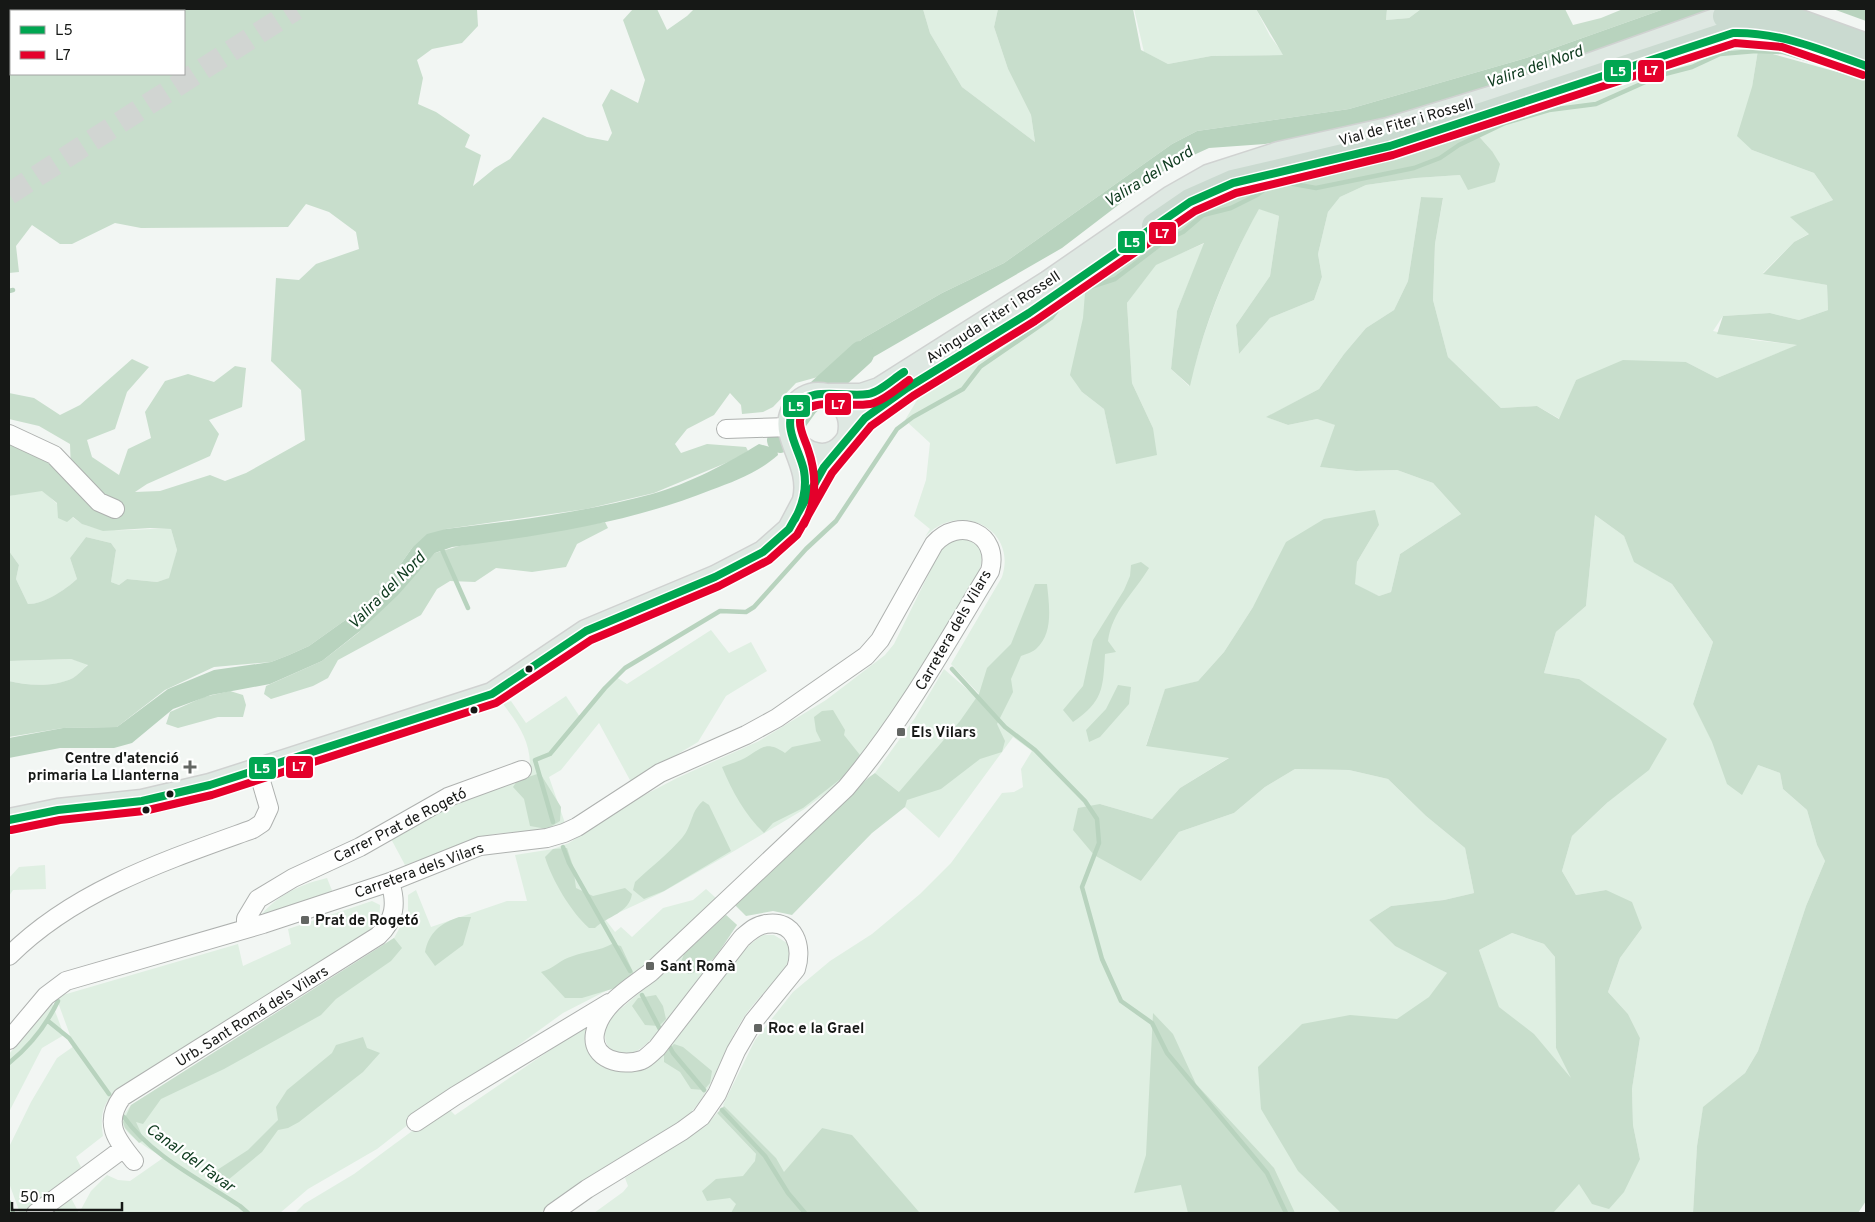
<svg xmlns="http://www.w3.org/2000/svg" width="1875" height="1222" font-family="Overpass,sans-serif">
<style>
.green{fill:#dfefe2}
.forest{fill:#c8decc;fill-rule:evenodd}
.water{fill:#b8d3be}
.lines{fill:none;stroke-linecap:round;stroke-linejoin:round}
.stream{stroke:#b8d3be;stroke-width:4.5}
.river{stroke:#b8d3be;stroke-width:26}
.major-tunnel{stroke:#d1d5d2;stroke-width:22;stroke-dasharray:22 11;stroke-linecap:butt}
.minor-casing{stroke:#aeb1af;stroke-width:20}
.major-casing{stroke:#d0d2d1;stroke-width:25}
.highway-casing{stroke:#d0d2d1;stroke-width:29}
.minor{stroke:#fdfefd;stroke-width:18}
.major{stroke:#dee8e2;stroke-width:22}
.highway{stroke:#cadad0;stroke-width:26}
.bus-1-casing{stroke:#fff;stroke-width:11}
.bus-2-casing{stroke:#fff;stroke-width:11}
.bus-1{stroke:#00a651;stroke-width:8}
.bus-2{stroke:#e4002b;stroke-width:8}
.bus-dot{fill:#161816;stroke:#fff;stroke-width:2}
.poi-dot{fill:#636663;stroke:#fff;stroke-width:2}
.labels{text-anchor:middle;stroke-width:4.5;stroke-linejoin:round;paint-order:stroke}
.street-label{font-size:15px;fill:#161816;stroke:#fff}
.poi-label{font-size:15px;font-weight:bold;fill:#161816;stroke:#fff;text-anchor:start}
.water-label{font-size:16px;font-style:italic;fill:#0f3b1f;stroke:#fff}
.line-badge{stroke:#fff;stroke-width:2}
.badge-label{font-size:14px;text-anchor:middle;font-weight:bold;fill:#fff}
</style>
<rect width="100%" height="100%" fill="#f2f6f3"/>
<path class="green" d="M923 9H998L994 27 1008 69 1031 115 1035 142 962 87 930 33Z
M1134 9H1256L1270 36 1284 55 1211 56 1168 64 1144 52Z
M1387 9H1421L1409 18 1386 20Z
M1726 46 1758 50 1752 87V150L1814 173 1833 200 1791 217 1810 233 1794 242 1763 273 1827 285 1828 310 1799 320 1770 313 1723 316 1713 331 1753 340 1798 345 1717 378 1686 362 1576 380 1560 419 1537 406 1501 408 1448 357 1433 300 1435 244 1443 199 1421 197 1408 281 1394 310 1366 328 1344 354 1319 389 1267 417 1288 425 1317 419 1336 425 1320 467 1356 471 1397 470 1433 483 1461 514 1400 554 1391 592 1379 596 1354 585 1357 562 1379 525 1253 607 1224 652 1198 681 1165 690 1146 745 1230 757 1180 788 1152 819 1100 804 1141 881 1179 832 1234 813 1265 787 1295 769 1349 770 1388 779 1426 816 1465 848 1474 893 1444 900 1391 906 1369 920 1395 946 1431 963 1498 1006 1479 950 1512 933 1544 944 1555 957 1556 1048 1640 1159 1633 1125 1632 1089 1640 1038 1628 1014 1608 992 1620 958 1642 928 1606 890 1576 895 1562 871 1572 836 1608 802 1579 679 1544 673 1556 632 1586 606 1595 515 1624 536 1635 562 1672 584 1713 642 1693 704 1712 741 1758 765 1780 773 1783 789 1807 810 1817 845 1825 861 1806 906 1758 1051 1745 1073 1703 1108 1697 1146 1693 1213H920L896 1187 822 1128 784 1173C769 1146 742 1129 723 1105L755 1040 793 992 830 961 872 934 920 894 951 863 1002 793 1014 792 1023 787 1021 769 1032 751 1013 737 939 838 895 798 899 792 875 773 915 718 944 669 976 697 979 694 951 664 1002 577C1018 528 958 500 925 537L930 529 914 516 926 480 930 443 905 420 922 392 965 361 1086 280 1082 392 1104 409 1116 463 1153 428 1132 383 1127 303 1156 264 1205 243 1177 311 1171 369 1189 386C1205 324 1228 265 1259 208L1279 216 1270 276 1236 325 1239 354 1270 318 1314 300 1322 277 1318 254 1328 212 1340 197 1366 185 1416 178 1460 175 1492 151 1475 132Z
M42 490C55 501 67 515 81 523 105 536 143 527 171 529L177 550 170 578 157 582 127 579 119 585 111 582 116 550 111 543 86 537 70 558 77 579C65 590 45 604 28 604L16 579 19 565 9 551V496Z
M963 538C982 544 985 553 979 571L913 685 862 758 836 786 803 810 724 857 661 893 605 919 615 932 621 927 632 937 663 908 693 900 706 889 716 898 639 974 563 1013 487 1068 463 1082 377 1149 308 1189 280 1213H53L71 1198 79 1213 91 1191 107 1175 118 1180 130 1181 163 1158C154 1151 120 1134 122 1119 123 1115 128 1109 131 1105L394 938 408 913V895L416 890 431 927 507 901H527L515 855 553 849 569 843 633 801 677 778 759 741 826 700 885 655 894 644 940 551 954 539Z
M711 630 729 653 751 642 767 671 726 696 698 742 631 782 599 723 561 770 549 777 565 823 547 829 494 834 405 865 390 837C435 812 481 793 530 777 532 744 522 729 503 704L511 701 526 723 566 696 580 717 558 743 616 677 627 684Z
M71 659 88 664C83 669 79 675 73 678 56 687 28 686 9 681V661Z
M45 865 46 889 13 890 9 896V878L19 867Z
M327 878 333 893 262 918V914C279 894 302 884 327 878Z
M372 901 380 905 379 930 117 1090C102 1103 100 1117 103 1136L76 1157 81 1167 38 1210 32 1213H20L9 1183V1147L31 1102 57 1058 74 1046 56 997 238 944 243 966 291 944 288 929Z
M726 915 737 925C718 951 700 977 681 1003 673 1013 665 1028 655 1036 649 1041 641 1050 634 1052 609 1062 597 1038 611 1017L678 960Z
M763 935H774L787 943 790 955 787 964C773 986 752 1002 739 1025 720 1058 713 1091 685 1119L574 1187 541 1213H295L304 1204 354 1174 446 1106 455 1115 587 1025C591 1035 589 1051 595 1059 604 1074 639 1076 651 1065 679 1040 701 1005 723 976 736 960 746 945 763 935Z
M52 1003 64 1035 42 1048 9 1112V1054Z
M717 1113 756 1154 768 1180 732 1213H594L623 1192 628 1186 625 1178 706 1126Z"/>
<path class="forest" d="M9 9H477L478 26 462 43 432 49 417 60 423 78 418 104 436 112 470 135 465 147 481 155 473 186 495 168 510 159 543 117 587 137 608 141 612 133 602 105 611 89 638 103 645 80 623 20 633 9H657L667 30 687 16 694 9H923L930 33 962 87 1035 142 1031 115 1008 69 994 27 998 9H1133L1141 50 1168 64 1211 56 1283 55 1256 9H1387L1386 20 1409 18 1421 9H1565L1573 25 1601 18 1623 9H1664L1526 58 1349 109 1197 131 1172 144 1004 263 942 293 862 339 825 375 796 383 773 407 763 412 742 414 741 405 730 393 714 415 687 429 675 444 681 453 707 444 746 447 748 451 733 460 654 493 586 509 446 529 412 548 383 589 351 616 309 646 289 655 271 662 214 667 165 690 117 727 63 728 9 737V681C28 686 55 687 73 678 78 675 83 669 88 665L71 659 9 661V551L19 565 16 579 28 604C44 604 65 590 77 579L70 558 86 537 111 543 116 550 111 582 119 585 127 579 157 582 169 578 177 550 171 529 150 528 103 531 82 524 73 517 67 522 58 518 57 503 42 491 9 496V443L71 470 70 444 39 426 9 419V393L34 398 60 415 80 405 132 359 149 367 127 392 115 429 87 440 92 457 119 475 128 449 151 438 145 412 165 381 188 374 214 382 235 366 246 368 242 407 209 420 219 434 210 456 147 484 135 492 160 491 210 475 225 481 246 473 305 440 301 390 271 361 276 278 299 280 316 264 359 249 356 232 329 212 306 204 288 227 141 228 115 223 72 244H60L32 225 16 246 19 272 9 273ZM11 11H184V74H11Z
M1758 50 1866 80V1201L1858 1213H1693L1697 1146 1703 1107 1745 1073 1758 1051 1806 906 1825 861 1817 845 1807 810 1783 789 1780 773 1758 765 1742 795 1727 784 1712 742 1693 704 1713 642 1672 584 1634 562 1624 536 1595 515 1586 606 1556 632 1544 673 1579 679 1667 739 1649 770 1608 802 1572 836 1562 871 1576 895 1606 890 1632 902 1642 928 1620 958 1608 992 1628 1014 1640 1038 1632 1089 1633 1125 1640 1159 1624 1192 1609 1209 1592 1204 1579 1184 1553 1213H1341L1298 1171 1261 1109 1258 1067 1302 1024 1350 1015 1397 1019 1429 997 1447 973 1395 946 1369 920 1391 906 1444 900 1474 893 1465 848 1426 816 1388 779 1349 770 1295 769 1265 787 1234 813 1179 832 1141 881 1094 855 1073 830 1078 808 1100 804 1152 819 1180 788 1229 758 1146 746 1165 689 1198 681 1224 652 1253 607 1286 542 1324 519 1375 510 1379 525 1357 562 1355 584 1379 596 1391 592 1400 554 1461 514 1433 483 1397 470 1356 471 1320 467 1335 425 1317 419 1288 425 1266 417 1319 389 1344 354 1366 328 1394 310 1408 281 1421 197 1443 198 1435 244 1433 300 1448 357 1501 408 1537 406 1559 419 1576 380 1623 360 1686 362 1717 378 1797 345 1717 334 1723 316 1770 313 1799 320 1828 310 1827 285 1763 274 1794 242 1809 234 1790 217 1833 200 1814 173 1752 150 1737 136 1752 87ZM1512 933 1544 944 1555 957 1556 1048 1571 1078 1534 1034 1499 1007 1479 950Z
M1475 132 1492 151 1500 164 1495 182 1468 190 1460 175 1416 178 1366 185 1340 197 1328 212 1318 254 1322 277 1314 300 1270 318 1239 354 1236 325 1270 276 1279 216 1259 209C1228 265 1204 324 1190 386L1171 369 1177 311 1204 243 1156 265 1127 303 1132 383 1153 428 1157 455 1116 464 1104 409 1082 392 1070 375 1083 318 1086 280 1204 203 1433 139Z
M605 522 608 528 577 544 566 567 532 572 496 568 475 582 450 581 437 589 421 615 338 660 328 678 313 686 271 699 264 694 266 686 322 661 358 633 435 553 459 546Z
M1141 562 1149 568C1134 593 1112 611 1108 641L1116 652 1105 654C1103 689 1103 701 1073 722L1063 710 1083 686 1093 640 1124 590 1130 576 1131 565Z
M1035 584H1047C1049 605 1054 633 1036 649 1033 652 1026 654 1021 656L1011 679 1013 692 997 724 1005 741 1002 752 980 759 941 789 907 800 905 807 872 833 792 915 773 911 746 916 735 905 868 778 875 773 899 792 960 721 979 694 987 668 1011 644Z
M1118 685 1131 687 1129 704 1100 737 1089 742 1086 730 1106 709Z
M230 691 243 695 246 705 243 717H218L178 728 166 724 170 712 204 697Z
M833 710 845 730 844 735 860 755 847 774 803 808 773 823 764 833C745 815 732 791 722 767 729 764 738 762 745 758 762 748 766 740 785 753L792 747 821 741 816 731 814 717 822 711Z
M540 773 561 807 560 821 547 829 530 826 524 799 513 787 517 781Z
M703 801 709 805 731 851 664 891 644 899 633 890 635 882C651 867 668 854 682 838 693 825 690 812 703 801Z
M567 848 573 866 576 888 593 896 625 888 632 894C629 913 608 916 595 928H589C571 912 552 880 545 857L553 849Z
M726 915 737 925C724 943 711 971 688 974L687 967 681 962 684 954Z
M459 917H471L463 945 435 966 425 952C429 932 441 923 459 917Z
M394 938 402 948 391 961 336 999 321 1015 224 1069 161 1099 143 1124 136 1122 144 1140 139 1143 125 1128 123 1122 131 1105Z
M612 944 621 946 634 974 622 986 582 998H565L541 972C553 969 561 959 573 956 587 951 599 951 612 944Z
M656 995 663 1006 666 1019 659 1026 645 1025 632 1006 638 998Z
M1153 1013 1173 1034 1196 1084 1274 1168 1295 1213H1188L1181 1185 1134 1193 1146 1155Z
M363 1037 367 1048 380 1053 363 1072 299 1122 288 1128 278 1130 262 1152 228 1180 212 1182 214 1172 248 1150 278 1120 276 1107 287 1090 332 1053 336 1045Z
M674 1044 683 1047 712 1071 710 1083 704 1090 691 1089 680 1072 664 1062V1054Z
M724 1106 776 1158 784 1172 822 1128 852 1135 920 1213H731L736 1204 730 1198 707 1201 702 1191 716 1179 743 1176 755 1161 756 1154 717 1113Z"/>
<path class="water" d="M1664 9H1713L1610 47 1471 94 1331 133 1265 144 1209 148 1174 164 1155 177 1062 248 858 366 846 381 825 375 862 339 942 293 1004 263 1172 144 1197 131 1349 109 1526 58Z
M1833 9H1866V21Z
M759 444 777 449 778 455C759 472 735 481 711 490 629 523 540 536 452 547L435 553 398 595 360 631 322 661 270 684 211 695 173 709 132 743 114 748H60L9 758V738L63 728 117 727 168 689 214 670 271 662 289 655 309 646 351 616 383 589 412 548 427 534 446 529C515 521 585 512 652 494 688 484 728 463 759 444Z"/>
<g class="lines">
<path class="stream" d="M1288 183 1316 188 1414 168 1440 158 1459 145 1505 123 1549 110 1596 104 1661 75 1692 67 1720 54 1756 51 1783 52 1827 65
M1081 290 1115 279 1166 240 1183 232 1203 215 1231 208 1257 195 1268 187
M9 291 13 290
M440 545 468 608
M952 669 1005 727 1035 750 1085 801 1097 819 1099 843 1082 887 1102 959 1121 1001 1152 1023 1167 1053 1267 1173 1286 1213
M553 822 535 760 550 754 605 688 625 668 720 611 746 612 754 607 806 549 836 521 897 429 913 417 963 389 980 367 1051 318 1066 299
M563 847 569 863 630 971
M642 995 663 1035
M48 1021 69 1038 109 1094
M667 1042 673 1053 704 1090
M9 1063C30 1046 46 1026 58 1001
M722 1110 765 1156 788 1193 805 1213
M124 1117C151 1156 201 1180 240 1206L248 1213
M9 1202 13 1213"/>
<path class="river" d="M780 440 806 404 861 354"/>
<path class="major-tunnel" d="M9 194 296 9"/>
<defs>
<path id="minor" d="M726 429 790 427
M9 434 54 455 99 502 115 509
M246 929V919L258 899 293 878 360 847 448 797 522 770
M9 956C75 890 167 860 253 829L262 823 269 808 258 771
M9 1040 46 996 66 981 263 924 390 882 480 846 547 838 564 833 577 827 660 773 746 735 777 718 866 656 880 640 934 544C959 516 1000 533 990 571 945 645 903 721 846 788L651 972C630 988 600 1005 595 1033 590 1060 623 1067 642 1060 647 1058 652 1052 657 1048L742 938C749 932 756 925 766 924 795 919 803 947 796 969L753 1022 736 1051 717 1094 701 1117 682 1131 587 1189 553 1213
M416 1122 455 1096 609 1003
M134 1161C116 1139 103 1123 122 1097L378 936C395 920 397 904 390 882
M36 1213 124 1148"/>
<path id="major" d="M1001 330 1111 259 1155 226
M830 395H861L879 389 1048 282 1171 197 1208 176 1279 153 1388 129 1529 86 1726 16
M792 437C804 455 828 463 844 444 849 438 852 431 857 425 871 411 888 401 904 390
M804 500C812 467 785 441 790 418 799 378 858 391 849 435
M9 820 58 810 142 801 210 785 492 694 586 631 715 577 763 552 789 529 816 478 836 451"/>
<path id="highway" d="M1761 9 1866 47
M1726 16 1751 9
M1155 226 1190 202 1233 183 1390 146 1733 33C1779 29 1823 51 1866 66"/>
</defs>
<use href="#minor" class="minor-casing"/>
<use href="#major" class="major-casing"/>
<use href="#highway" class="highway-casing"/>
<use href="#minor" class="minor"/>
<use href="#major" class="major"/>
<use href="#highway" class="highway"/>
<defs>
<path id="bus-1" d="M795 519C803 504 807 488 804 471 801 453 782 427 794 409 809 384 844 398 868 394 880 392 894 378 904 372
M9 820 58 810 142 801 210 785 492 694 586 631 715 577 763 552 789 529 824 467 865 418 907 388 1029 313 1190 202 1233 183 1390 146 1733 33C1780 32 1822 50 1866 66"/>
<path id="bus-2" d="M804 524C817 500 817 475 808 449 805 440 799 429 800 420 804 393 856 410 874 403 886 399 898 388 909 380
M11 830 60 820 144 811 212 795 496 703 591 640 719 586 769 560 797 535 832 473 871 426 913 396 1035 321 1195 211 1236 193 1393 155 1735 43 1782 47 1863 75"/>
</defs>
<use href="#bus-1" class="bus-1-casing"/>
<use href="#bus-2" class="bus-2-casing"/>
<use href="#bus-1" class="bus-1"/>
<use href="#bus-2" class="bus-2"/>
</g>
<g class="bus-dot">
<circle cx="529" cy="669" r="4.5"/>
<circle cx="474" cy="710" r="4.5"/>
<circle cx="170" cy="794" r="4.5"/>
<circle cx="146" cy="810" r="4.5"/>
</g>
<g class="poi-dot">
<rect x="896" y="727" width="10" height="10" rx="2.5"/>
<path d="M187.5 759.5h5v5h5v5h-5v5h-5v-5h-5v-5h5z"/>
<rect x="300" y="915" width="10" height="10" rx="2.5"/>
<rect x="645" y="961" width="10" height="10" rx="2.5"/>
<rect x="753" y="1023" width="10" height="10" rx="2.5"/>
</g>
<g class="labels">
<g class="street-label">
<text transform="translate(1406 122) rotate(-16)" y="5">Vial de Fiter i Rossell</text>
<text transform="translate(993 317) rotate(-33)" y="5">Avinguda Fiter i Rossell</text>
<text transform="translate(953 630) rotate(-60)" y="5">Carretera dels Vilars</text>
<text transform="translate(400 825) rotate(-27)" y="5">Carrer Prat de Rogetó</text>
<text transform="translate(419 870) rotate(-20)" y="5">Carretera dels Vilars</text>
<text transform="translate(252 1016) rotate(-32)" y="5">Urb. Sant Romá dels Vilars</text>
</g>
<g class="poi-label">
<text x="911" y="737">Els Vilars</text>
<text x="179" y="763" text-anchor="end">Centre d'atenció<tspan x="179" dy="17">primaria La Llanterna</tspan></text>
<text x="315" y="925">Prat de Rogetó</text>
<text x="660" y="971">Sant Romà</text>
<text x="768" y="1033">Roc e la Grael</text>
</g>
<g class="water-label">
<text transform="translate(1534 66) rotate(-19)" y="6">Valira del Nord</text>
<text transform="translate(1148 176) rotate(-32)" y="6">Valira del Nord</text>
<text transform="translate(386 590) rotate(-45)" y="6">Valira del Nord</text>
<text transform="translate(191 1157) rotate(36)" y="6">Canal del Favar</text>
</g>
</g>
<g class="line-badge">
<rect x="1637" y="59" width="28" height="24" rx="5" fill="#e4002b"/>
<rect x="1603" y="59" width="29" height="24" rx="5" fill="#00a651"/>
<rect x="1148" y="221" width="29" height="24" rx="5" fill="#e4002b"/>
<rect x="1117" y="230" width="29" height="24" rx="5" fill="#00a651"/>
<rect x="824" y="392" width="28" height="24" rx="5" fill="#e4002b"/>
<rect x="782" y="394" width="29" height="24" rx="5" fill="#00a651"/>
<rect x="285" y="755" width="29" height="24" rx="5" fill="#e4002b"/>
<rect x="248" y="756" width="29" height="24" rx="5" fill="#00a651"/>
</g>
<g class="badge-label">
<text x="1651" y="75">L7</text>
<text x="1618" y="76">L5</text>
<text x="1162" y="238">L7</text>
<text x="1132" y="247">L5</text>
<text x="838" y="409">L7</text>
<text x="796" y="411">L5</text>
<text x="299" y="771">L7</text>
<text x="262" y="773">L5</text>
</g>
<rect width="1875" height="1222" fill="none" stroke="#161816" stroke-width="20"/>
<rect x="10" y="10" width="175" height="65" fill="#ffffff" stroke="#a2a3a2"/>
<rect x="20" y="26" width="25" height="8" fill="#00a651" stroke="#a2a3a2"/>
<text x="55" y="35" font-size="15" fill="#161816">L5</text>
<rect x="20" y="51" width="25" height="8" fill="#e4002b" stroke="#a2a3a2"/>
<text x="55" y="60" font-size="15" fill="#161816">L7</text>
<path d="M12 1202v8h110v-8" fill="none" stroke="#161816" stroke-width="2.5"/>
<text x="20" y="1202" font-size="15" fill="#161816" stroke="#ffffff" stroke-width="4" paint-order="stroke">50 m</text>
</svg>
